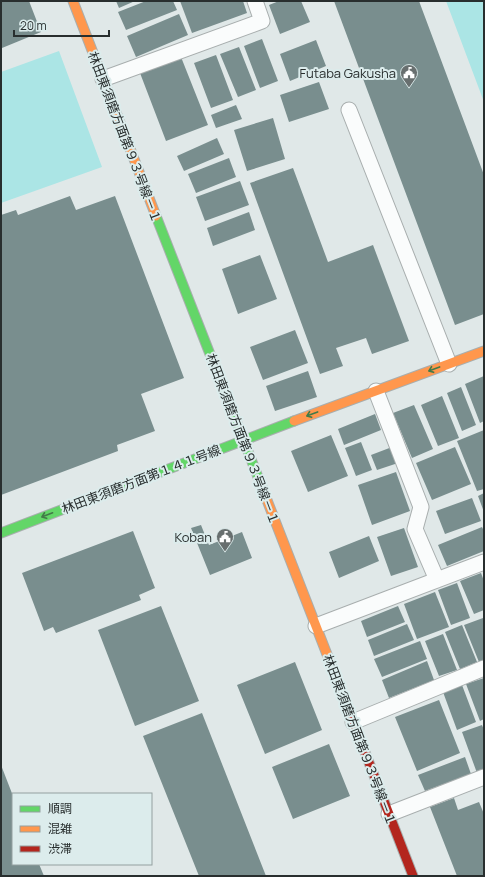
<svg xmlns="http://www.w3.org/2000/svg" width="485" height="877" font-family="Manrope,'Noto Sans JP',sans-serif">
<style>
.green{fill:#abe5e5}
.building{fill:#798e8e}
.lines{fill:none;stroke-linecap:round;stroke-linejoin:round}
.lane-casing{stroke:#a8aeae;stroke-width:17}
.fast-casing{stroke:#a8aeae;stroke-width:11}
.slow-casing{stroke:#a8aeae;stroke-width:11}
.jam-casing{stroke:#a8aeae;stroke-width:11}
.lane{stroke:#fafcfc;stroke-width:15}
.fast{stroke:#63d668;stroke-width:9}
.slow{stroke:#ff974d;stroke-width:9}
.jam{stroke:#b3261e;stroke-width:9}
.oneway{stroke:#437a48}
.labels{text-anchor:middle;stroke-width:4;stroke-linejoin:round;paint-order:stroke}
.poi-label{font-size:13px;fill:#282e2e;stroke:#dcecec;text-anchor:end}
.street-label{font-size:13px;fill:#282e2e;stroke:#dcecec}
</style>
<rect width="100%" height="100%" fill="#e0e8e8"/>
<path class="green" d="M446 1H484V102Z
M59 51 102 167 1 203V72Z"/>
<path class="building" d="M1 1H29L41 32 2 48Z
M116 1H135L119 8Z
M146 1H173L177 10 126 30 118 12Z
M180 1H243L247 13 192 33Z
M279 1H301L310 22 280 34 269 5Z
M334 1H419L484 175V314L455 325Z
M179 14 188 35 136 57 127 36Z
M262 39 278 81 260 88 244 46Z
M316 40 326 66 290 81 280 54Z
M239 47 256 90 238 97 220 54Z
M216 55 233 100 211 108 194 63Z
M181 57 208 125 166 141 140 73Z
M319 82 329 109 289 122 280 95Z
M236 105 242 119 216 128 211 115Z
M273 118 285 159 247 171 234 130Z
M217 138 224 154 184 171 177 156Z
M229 158 236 177 196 193 188 174Z
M293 168 328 262 373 245 409 341 372 354 366 338 336 348 343 366 320 374 250 183Z
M240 181 249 205 205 221 196 197Z
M70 196 76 210 115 196 184 378 141 394 155 431 117 445 118 451 1 495V215L16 210 18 215Z
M249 212 255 230 213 246 207 228Z
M260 255 277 299 238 314 222 269Z
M295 330 308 363 263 380 250 347Z
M308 371 317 397 275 411 266 386Z
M484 376V421L480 423 465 384Z
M461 387 476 425 462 431 447 393Z
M442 396 459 438 438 446 421 405Z
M414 405 433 449 412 458 393 413Z
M375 414 381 430 344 445 338 429Z
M484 430V489L477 491 457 441Z
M331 435 348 476 308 492 291 451Z
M361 442 372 470 356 476 345 448Z
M392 447 398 463 377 470 371 455Z
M455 447 471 484 432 500 416 463Z
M396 472 410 511 372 525 358 485Z
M484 493V512L478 496Z
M472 498 481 521 445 534 436 511Z
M201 525 209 545 242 532 252 558 210 575 191 528Z
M482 527 484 531V551L447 566 438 545Z
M404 528 418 567 391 576 377 537Z
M133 531 155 588 139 595 141 600 56 633 53 627 44 631 22 573Z
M369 536 379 561 339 578 329 552Z
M481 573 484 581V610L474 614 460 581Z
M457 583 470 618 451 625 438 590Z
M435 592 449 627 417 639 404 604Z
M161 606 199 701 135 726 98 630Z
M398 606 405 622 367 637 361 621Z
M483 618 484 660 479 662 464 625Z
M407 624 414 640 374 656 368 640Z
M462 625 477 662 460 669 445 632Z
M443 634 457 670 439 676 425 641Z
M420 641 427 659 382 677 374 659Z
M427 661 434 680 389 698 382 680Z
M295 662 322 730 265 754 237 685Z
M484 678V719L480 721 466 684Z
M462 685 476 722 457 730 443 692Z
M439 700 460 753 417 771 395 717Z
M202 713 266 876H199L143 736Z
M482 725 484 730V770L477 773 462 732Z
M329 744 350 796 293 819 272 767Z
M465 757 471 774 425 791 418 775Z
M1 765 13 796V864H39L44 876H1Z
M454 798 458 810 479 802 484 814V876H457L430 807Z"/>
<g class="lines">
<defs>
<path id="lane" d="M103 79 262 21 255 1
M349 110 449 364
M376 391 421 507 415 529 437 580
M316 626 484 562
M353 722 484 668
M389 814 484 777"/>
<path id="fast" d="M156 216 265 495
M1 533 294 421"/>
<path id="slow" d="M73 1 156 216
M294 421 484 351
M265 495 342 693"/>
<path id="jam" d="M342 693 413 876"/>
</defs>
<use href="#lane" class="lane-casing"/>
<use href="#fast" class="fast-casing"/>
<use href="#slow" class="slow-casing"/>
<use href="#jam" class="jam-casing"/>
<use href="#lane" class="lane"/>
<use href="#fast" class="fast"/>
<use href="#slow" class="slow"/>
<use href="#jam" class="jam"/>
</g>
<defs><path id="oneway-shaft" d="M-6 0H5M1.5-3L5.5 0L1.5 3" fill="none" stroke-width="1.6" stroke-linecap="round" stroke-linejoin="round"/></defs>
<g class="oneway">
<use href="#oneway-shaft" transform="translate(434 369) rotate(160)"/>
<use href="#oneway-shaft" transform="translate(312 414) rotate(160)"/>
<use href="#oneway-shaft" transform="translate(47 515) rotate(159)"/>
</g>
<defs>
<symbol id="civic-pin" viewBox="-11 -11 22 30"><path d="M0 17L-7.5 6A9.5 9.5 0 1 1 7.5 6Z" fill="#686f6f" stroke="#dcecec"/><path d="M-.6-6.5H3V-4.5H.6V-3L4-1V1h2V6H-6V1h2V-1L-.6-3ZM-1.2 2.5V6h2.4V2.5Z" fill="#fff"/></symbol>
</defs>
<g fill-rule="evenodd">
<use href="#civic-pin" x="399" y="63" width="20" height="27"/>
<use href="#civic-pin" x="215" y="527" width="20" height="27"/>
</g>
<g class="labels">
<g class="poi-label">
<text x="396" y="78">Futaba Gakusha</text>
<text x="212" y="542">Koban</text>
</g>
<g class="street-label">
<text transform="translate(125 137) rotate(69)" y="5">林田東須磨方面第９３号線－１</text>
<text transform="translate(243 439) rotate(69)" y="5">林田東須磨方面第９３号線－１</text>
<text transform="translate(141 479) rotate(-21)" y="5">林田東須磨方面第１４１号線</text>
<text transform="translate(360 740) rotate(69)" y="5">林田東須磨方面第９３号線－１</text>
</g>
</g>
<rect width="485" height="877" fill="none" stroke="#282e2e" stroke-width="4"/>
<rect x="12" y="793" width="140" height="72" fill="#dcecec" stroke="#94a0a0"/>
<rect x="20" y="806" width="20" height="6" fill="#63d668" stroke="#94a0a0"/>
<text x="48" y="813" font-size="12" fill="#282e2e">順調</text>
<rect x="20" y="826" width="20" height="6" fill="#ff974d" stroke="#94a0a0"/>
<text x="48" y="833" font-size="12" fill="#282e2e">混雑</text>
<rect x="20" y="846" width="20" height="6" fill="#b3261e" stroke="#94a0a0"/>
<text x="48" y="853" font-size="12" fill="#282e2e">渋滞</text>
<path d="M14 30v6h95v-6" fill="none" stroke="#282e2e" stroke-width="2"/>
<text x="20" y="30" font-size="12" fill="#282e2e" stroke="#dcecec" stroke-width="3" paint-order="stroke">20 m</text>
</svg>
